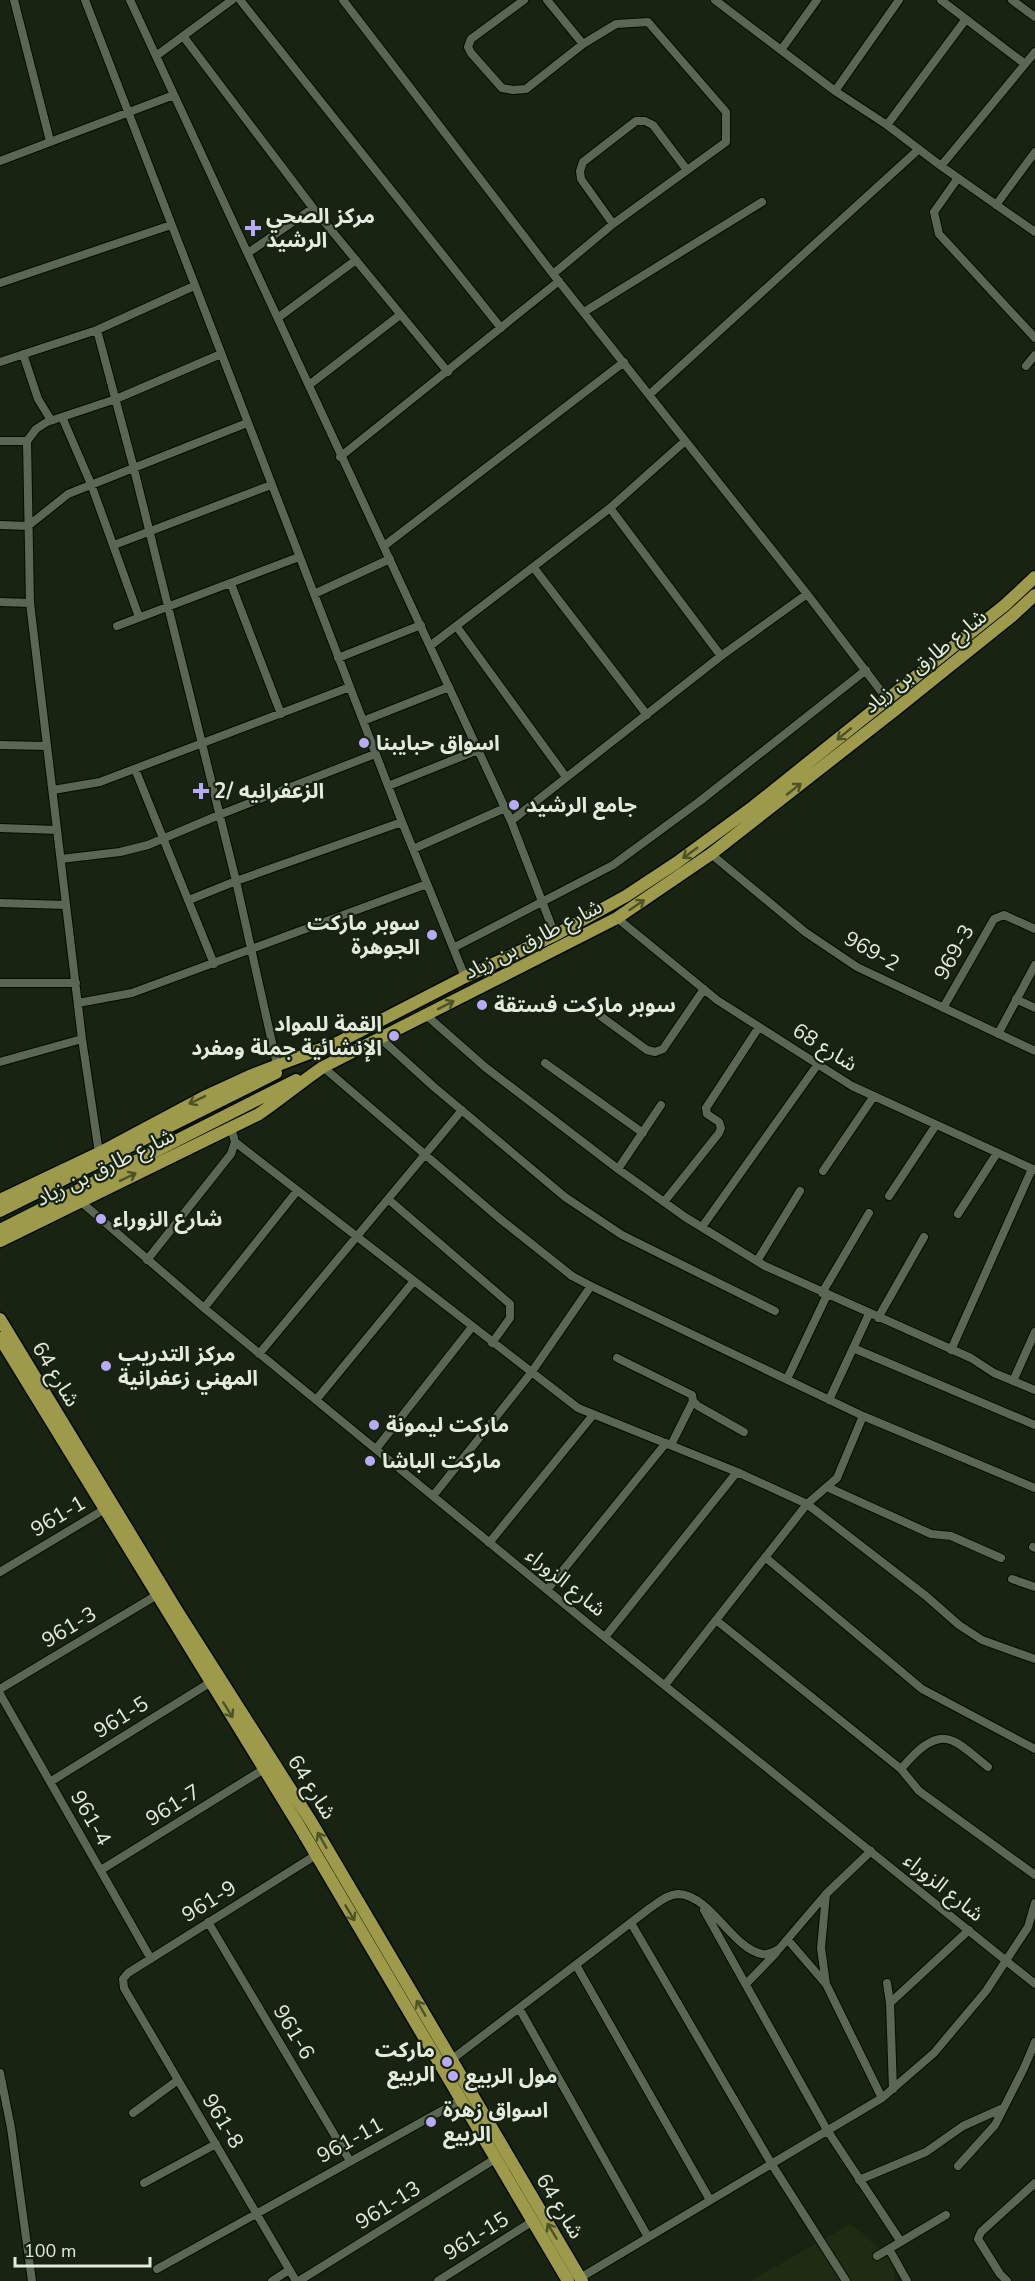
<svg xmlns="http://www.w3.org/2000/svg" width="1035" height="2281" font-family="'Nunito Sans','Noto Sans Arabic',sans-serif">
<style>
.built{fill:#1e2c14}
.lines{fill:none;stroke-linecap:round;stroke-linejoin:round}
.street-casing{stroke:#040c01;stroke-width:10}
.primary-casing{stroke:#040c01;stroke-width:15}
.street{stroke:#5a6853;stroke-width:8}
.primary{stroke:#9d9a4c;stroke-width:12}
.oneway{stroke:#4d5329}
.poi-dot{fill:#b7abf8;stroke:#182311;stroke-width:2}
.labels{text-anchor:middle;stroke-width:4.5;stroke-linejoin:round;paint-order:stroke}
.poi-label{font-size:21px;font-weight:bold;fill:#e3ebde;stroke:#182311;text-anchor:start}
.street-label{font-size:21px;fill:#e3ebde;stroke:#182311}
</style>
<rect width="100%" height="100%" fill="#182311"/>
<path class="built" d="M850 2224 894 2260V2281H750Z"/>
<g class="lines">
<defs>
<path id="street" d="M14 0 50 141
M85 0 402 822 465 977
M130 0 511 821 555 935
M240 0 501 328
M343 0 553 274 807 594 887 699
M524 0 471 39 468 47 471 53 502 88 513 90 526 89 583 44 616 24 648 22 726 112V142L613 224 553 274
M547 0 583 44
M715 0 835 91 887 125 941 166 1035 232
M941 0 1025 64
M1012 0 1035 17
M183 36 313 208 448 372
M781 50 817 0
M156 56 232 0
M835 91 899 0
M887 125 966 19
M0 161 174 95
M941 166 1035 52
M958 178 934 212 939 234 1035 338
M996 205 1035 152
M613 224 581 179 580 171 583 162 636 121H645L653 125 687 170
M248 253 313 208
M0 283 171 225
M584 312 762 202
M279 317 356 260
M97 330 134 469 236 881 277 1065
M23 354 38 399 51 420
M0 362 97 330 194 286
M1026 366 1035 355
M309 385 400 315
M649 395 919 149
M62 417 91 484 139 617
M0 441H27
M340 457 559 281
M610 508 721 656
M0 525 28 526 68 494 247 423
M114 545 271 485
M384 546 624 362
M534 568 647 715
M231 584 281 714
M314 594 390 559
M0 602 30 603
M117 626 299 557
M457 627 566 777
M430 646 610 508 684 442
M338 658 421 625
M363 721 449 687
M0 745 47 746
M135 769 214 964
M388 786 478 750
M53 790 100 782 350 687
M511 821 721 656 807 594
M0 828 57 830
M413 849 505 808
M711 854 805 932 857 967 1035 1051
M61 859 120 852 148 845 219 815 375 754
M189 900 236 881 402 822
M0 903 66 905
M617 918 717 1000 852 1086 1035 1170
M453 948 613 865 700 801 866 670
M0 983H76
M1016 999 1035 1008
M78 1003 132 993 427 884
M943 1008 994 919 1004 915 1035 929
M426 1015 485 1067 618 1169 685 1217 765 1266 971 1358 994 1373 1035 1390
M599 1015 647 1050 655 1052 663 1049 704 989
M998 1034 1035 965
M380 1038 434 1087 565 1197 622 1235 775 1311
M0 1062 82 1039
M545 1063 643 1133
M323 1067 499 1218 572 1276 591 1286 863 1416 1035 1488
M235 1142 578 1408 737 1472 807 1504 926 1596 959 1625 982 1640 1035 1659
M99 1153 82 1039 30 603 27 441 36 429 47 422 116 399 221 354
M618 1169 661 1105
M823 1171 874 1096
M889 1196 936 1125
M388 1199 510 1304V1318L492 1343
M80 1201 204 1308 597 1631 1035 1984
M664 1202 719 1133 721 1128 719 1122 707 1114 706 1108 759 1027
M958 1214 997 1153
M702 1227 818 1064
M147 1260 231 1154 235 1142 231 1127
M757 1261 800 1191
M822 1293 869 1213
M204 1308 297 1191
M878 1318 924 1237
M853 1348 1035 1425
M951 1350 1032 1169
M259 1354 462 1110
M617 1358 692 1395 693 1401 698 1406 744 1432
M787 1379 827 1295
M1013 1381 1035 1332
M316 1400 413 1282
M829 1400 869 1314
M671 1445 693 1401
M376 1449 472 1327
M827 1487 931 1534 951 1536 1001 1558
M433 1496 531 1373 591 1286
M489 1543 593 1415
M1033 1547 1035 1548
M765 1557 922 1689 1035 1749
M0 1572 105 1509
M1012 1579 1035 1587
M547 1590 666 1443
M716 1620 901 1769 919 1791 1035 1875
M605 1637 737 1472
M665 1685 807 1504 837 1478 863 1416
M0 1689 157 1595
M0 1694 151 1959
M901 1769C912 1756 933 1731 953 1741 965 1746 977 1759 988 1767
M50 1782 211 1682
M101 1870 264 1769
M826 1894 821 1948 826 1984 882 2098
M704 1910 827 2130 901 2242
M208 1922 350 2161
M631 1923 771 2163 846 2281
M788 1940 825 1983
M576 1965 710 2200
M887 1983 890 2003 893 2089
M746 1984 776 1953
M890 2003 969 1930
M519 2008 648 2237
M451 2060 650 1908C659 1902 668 1894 679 1894 711 1896 733 1949 762 1954 768 1955 774 1952 779 1949L826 1894 871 1851
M0 2073 11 2128 32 2281
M133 2113 178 2080
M958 2166 995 2125 1024 2068 1035 2042
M859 2180 926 2152 963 2126 1001 2109
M144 2183 216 2144
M889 2249 907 2281
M877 2256 946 2215
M157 2269 461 2100
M580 2278 882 2098 934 2053 986 1991 1028 1927 1035 1903
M272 2281 289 2270
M296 2281 124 1988 123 1979 128 1973 316 1855
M299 2281 495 2159
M438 2281 533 2221
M1007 2281 1000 2274 978 2239 981 2232 1035 2183"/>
<path id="primary" d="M0 1200 99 1153 204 1097 252 1075 339 1042 465 977 555 935 626 896 676 863 754 806 1005 605 1035 577
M0 1211 276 1073
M0 1230 296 1080
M0 1241 259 1114C281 1099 301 1082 323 1067L617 918 711 854 895 710 1012 616 1035 595
M0 1319 176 1609 312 1823 582 2281
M0 1338 301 1829 568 2281"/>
</defs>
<use href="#street" class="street-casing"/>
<use href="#primary" class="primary-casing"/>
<use href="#street" class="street"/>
<use href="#primary" class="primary"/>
</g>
<defs><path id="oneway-shaft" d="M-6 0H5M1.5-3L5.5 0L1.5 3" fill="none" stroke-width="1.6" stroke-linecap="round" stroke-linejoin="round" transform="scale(1.5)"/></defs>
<g class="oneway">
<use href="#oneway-shaft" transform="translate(844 734) rotate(141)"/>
<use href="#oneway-shaft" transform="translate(794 789) rotate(-38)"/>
<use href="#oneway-shaft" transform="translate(690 853) rotate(144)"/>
<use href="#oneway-shaft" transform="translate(637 905) rotate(-34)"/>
<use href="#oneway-shaft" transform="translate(446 1005) rotate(-27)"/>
<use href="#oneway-shaft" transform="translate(197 1100) rotate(154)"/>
<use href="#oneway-shaft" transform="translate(128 1177) rotate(-26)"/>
<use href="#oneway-shaft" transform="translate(228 1710) rotate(58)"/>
<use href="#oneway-shaft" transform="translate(322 1840) rotate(-120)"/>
<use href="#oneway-shaft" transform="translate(350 1913) rotate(59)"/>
<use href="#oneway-shaft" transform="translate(421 2008) rotate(-120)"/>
<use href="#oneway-shaft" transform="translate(552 2231) rotate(-121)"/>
</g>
<g class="poi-dot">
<path d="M250 219h6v6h6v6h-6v6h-6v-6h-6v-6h6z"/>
<circle cx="364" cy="743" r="6"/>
<path d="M198 782h6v6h6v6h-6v6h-6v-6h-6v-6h6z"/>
<circle cx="514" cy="805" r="6"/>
<circle cx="432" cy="935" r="6"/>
<circle cx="482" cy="1005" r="6"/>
<circle cx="394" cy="1036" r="6"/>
<circle cx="101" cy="1219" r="6"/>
<circle cx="106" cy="1366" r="6"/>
<circle cx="374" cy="1425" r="6"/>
<circle cx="370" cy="1461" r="6"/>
<circle cx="447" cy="2062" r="6"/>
<circle cx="453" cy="2076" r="6"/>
<circle cx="431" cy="2122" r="6"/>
</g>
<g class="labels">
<g class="poi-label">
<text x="266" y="223">مركز الصحي<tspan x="266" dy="24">الرشيد</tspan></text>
<text x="376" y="750">اسواق حبايبنا</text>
<text x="214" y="798">الزعفرانيه /2</text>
<text x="526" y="812">جامع الرشيد</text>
<text x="420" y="930" text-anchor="end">سوبر ماركت<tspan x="420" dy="24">الجوهرة</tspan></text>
<text x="494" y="1012">سوبر ماركت فستقة</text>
<text x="382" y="1031" text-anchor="end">القمة للمواد<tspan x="382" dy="24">الإنشائية جملة ومفرد</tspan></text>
<text x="113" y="1226">شارع الزوراء</text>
<text x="118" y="1361">مركز التدريب<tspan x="118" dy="24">المهني زعفرانية</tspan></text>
<text x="386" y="1432">ماركت ليمونة</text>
<text x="382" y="1468">ماركت الباشا</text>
<text x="435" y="2057" text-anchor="end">ماركت<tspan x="435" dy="24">الربيع</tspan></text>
<text x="465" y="2083">مول الربيع</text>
<text x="443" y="2117">اسواق زهرة<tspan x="443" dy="24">الربيع</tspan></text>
</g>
<g class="street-label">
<text transform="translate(925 661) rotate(-39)" y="7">شارع طارق بن زياد</text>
<text transform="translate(533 939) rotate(-27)" y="7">شارع طارق بن زياد</text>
<text transform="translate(872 951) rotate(29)" y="7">969-2</text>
<text transform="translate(954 952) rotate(-61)" y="7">969-3</text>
<text transform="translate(825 1047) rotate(32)" y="7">شارع 68</text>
<text transform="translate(105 1167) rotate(-26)" y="7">شارع طارق بن زياد</text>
<text transform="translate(56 1374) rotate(59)" y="7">شارع 64</text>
<text transform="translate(58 1516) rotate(-31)" y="7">961-1</text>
<text transform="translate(566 1582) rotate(39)" y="7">شارع الزوراء</text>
<text transform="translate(69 1627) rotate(-31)" y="7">961-3</text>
<text transform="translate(121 1717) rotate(-32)" y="7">961-5</text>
<text transform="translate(312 1787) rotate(58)" y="7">شارع 64</text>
<text transform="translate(173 1805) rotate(-32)" y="7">961-7</text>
<text transform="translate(91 1818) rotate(60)" y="7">961-4</text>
<text transform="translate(944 1887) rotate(39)" y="7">شارع الزوراء</text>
<text transform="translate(209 1901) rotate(-32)" y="7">961-9</text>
<text transform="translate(294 2032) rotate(59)" y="7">961-6</text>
<text transform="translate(223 2121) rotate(59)" y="7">961-8</text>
<text transform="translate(350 2140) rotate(-29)" y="7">961-11</text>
<text transform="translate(388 2205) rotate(-32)" y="7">961-13</text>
<text transform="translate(560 2206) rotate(59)" y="7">شارع 64</text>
<text transform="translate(476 2236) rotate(-32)" y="7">961-15</text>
</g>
</g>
<path d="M15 2257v9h135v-9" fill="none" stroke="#e3ebde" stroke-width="3"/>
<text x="24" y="2257" font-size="18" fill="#e3ebde" stroke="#182311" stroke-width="4.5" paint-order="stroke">100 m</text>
</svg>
